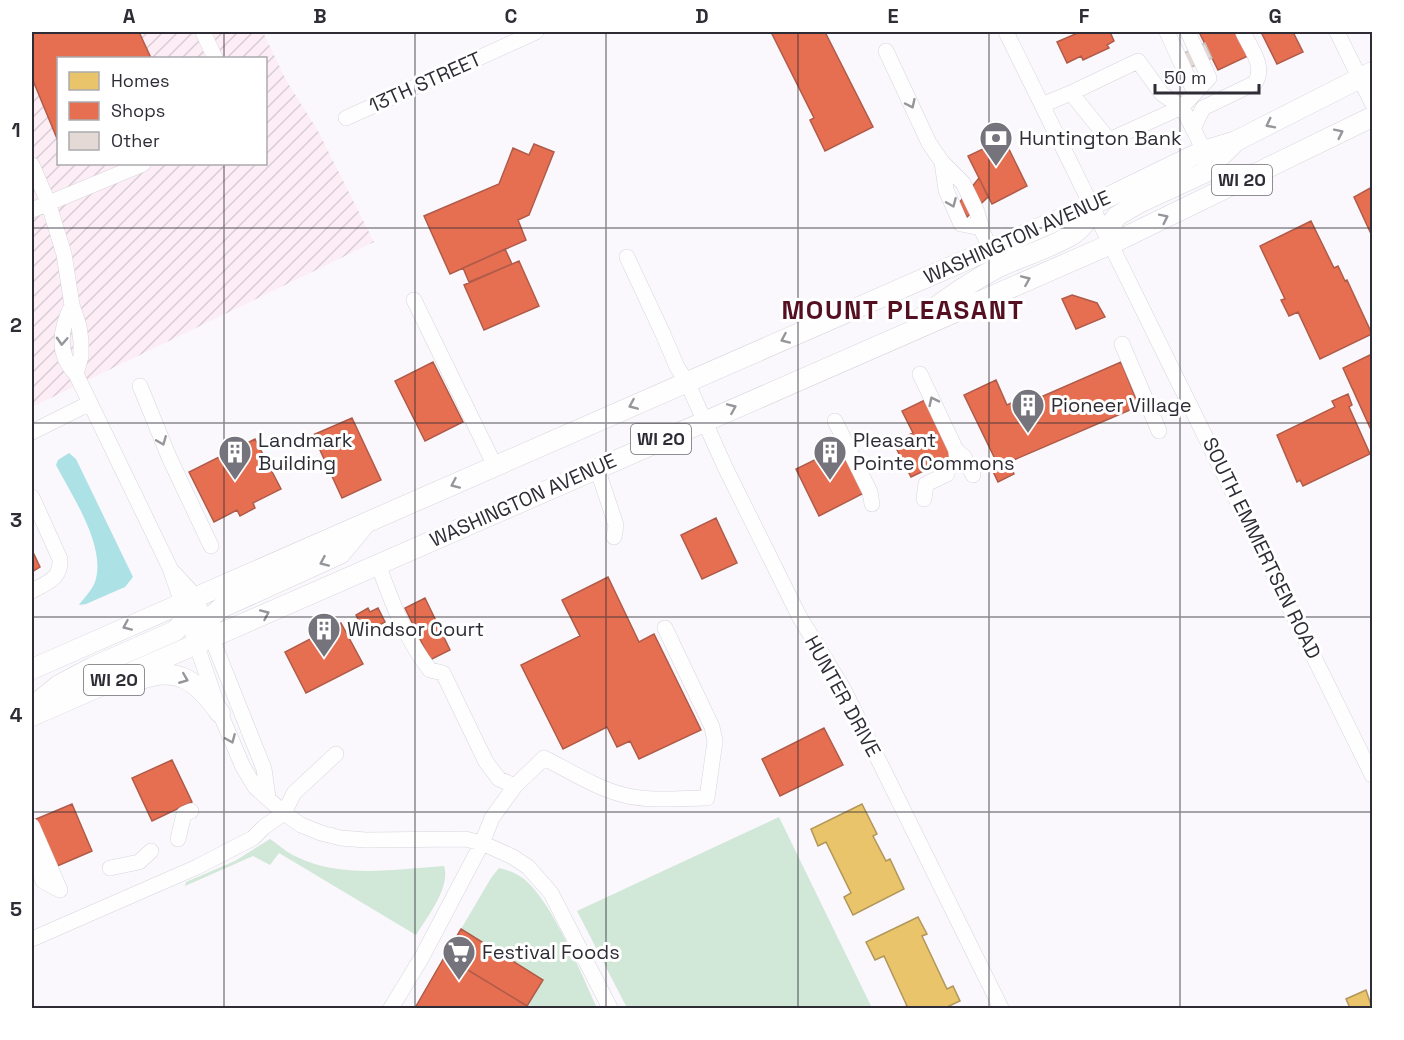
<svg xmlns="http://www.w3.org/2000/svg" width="1404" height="1040" font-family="'Space Grotesk',sans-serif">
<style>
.industrial{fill:url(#industrial-furrows);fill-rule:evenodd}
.green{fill:#d1e7d8}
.water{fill:#ace1e6}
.homes{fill:#e9c46a;stroke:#b1965a;stroke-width:1.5}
.shops{fill:#e76f51;stroke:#b05b49;stroke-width:1.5}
.building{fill:#e4d9d4;stroke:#c4bfbe;stroke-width:1.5}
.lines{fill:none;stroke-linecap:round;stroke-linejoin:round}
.minor-casing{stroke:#d7d5dc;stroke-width:16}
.major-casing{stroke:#d7d5dc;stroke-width:21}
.minor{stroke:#fefeff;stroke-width:15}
.major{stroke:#fefeff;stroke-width:20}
.oneway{stroke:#96959a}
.grid{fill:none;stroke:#2e2c35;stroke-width:1.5;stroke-opacity:0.55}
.labels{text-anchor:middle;stroke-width:6;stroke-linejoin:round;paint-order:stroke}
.shield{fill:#fff;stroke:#6d6b72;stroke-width:1.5}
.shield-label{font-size:18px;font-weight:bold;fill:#2e2c35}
.street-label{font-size:20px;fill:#2e2c35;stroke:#fff}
.poi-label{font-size:20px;fill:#2e2c35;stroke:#fff;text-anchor:start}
.district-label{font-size:26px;font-weight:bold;letter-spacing:1.5px;fill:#540f21;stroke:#fff}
.neatline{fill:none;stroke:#2e2c35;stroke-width:2}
.grid-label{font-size:20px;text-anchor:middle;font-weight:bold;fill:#2e2c35}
</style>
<defs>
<pattern id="industrial-furrows" width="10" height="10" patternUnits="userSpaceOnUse" patternTransform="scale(1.5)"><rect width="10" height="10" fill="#fdeef6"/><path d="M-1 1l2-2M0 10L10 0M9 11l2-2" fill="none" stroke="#d9ccd4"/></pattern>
</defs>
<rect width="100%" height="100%" fill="#faf8fc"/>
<path class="industrial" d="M32 32H263L286 80 318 131 374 242 32 407ZM58 58H266V164H58Z"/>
<path class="green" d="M779 817 872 1008H627L577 911Z
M270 839C279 845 287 853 297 857 342 879 396 869 444 866 451 887 427 917 416 935L279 853 270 865 253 856 185 886 186 882 235 861Z
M499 868C508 870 516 873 524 879 553 903 581 973 597 1008H531L527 1006 542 980 461 929 491 878Z"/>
<path class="water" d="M69 453 76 459 133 577 125 587 86 604 79 605C84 598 92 590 95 582 107 547 72 496 56 465L58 460Z"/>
<path class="homes" d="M862 804 877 834 873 836 886 861 890 859 904 889 853 915 844 897 851 893 826 842 818 846 811 829Z
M918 917 927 934 922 936 947 989 953 986 960 1001 945 1008H901L907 1006 884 956 875 960 866 942Z
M1366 990 1372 1008H1350L1346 999Z"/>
<path class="shops" d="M32 32H139L151 58H58V141L32 78Z
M771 32H825L873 127 825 151 810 120 814 118Z
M1080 32H1110L1114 41 1107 45 1109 48 1083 60 1081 56 1067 63 1057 42Z
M1199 32H1237L1248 56 1218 70Z
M1261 32H1293L1303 52 1277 64Z
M1004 139 1027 186 992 204 968 156Z
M534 144 554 152 529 215 518 220 526 240 450 274 424 216 499 184 513 148 529 155Z
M979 178 988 197 967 217 959 203Z
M1372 187V236L1354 197Z
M1311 221 1334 268 1338 266 1345 281 1347 280 1372 334 1320 359 1298 312 1289 316 1281 300 1285 299 1260 246Z
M505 249 512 264 469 282 463 268Z
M519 261 539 306 484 330 464 285Z
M1072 295 1097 303 1105 317 1076 329 1062 299Z
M1372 354V432L1343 368Z
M433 362 463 422 425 441 395 381Z
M1121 362 1139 406 1009 462 1014 474 998 482 990 465 996 461 964 395 996 380 1007 405 1016 401 1018 407Z
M1348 394 1352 405 1349 407 1370 454 1303 486 1300 480 1297 482 1277 435 1335 407 1332 401Z
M925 400 953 457 911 477 893 442 913 433 902 411Z
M352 418 381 480 342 498 313 435Z
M255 439 281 489 253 503 255 508 240 516 237 510 214 522 189 472Z
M841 447 864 493 819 516 796 469Z
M716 518 737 563 702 579 681 535Z
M32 550 40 567 32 572Z
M608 577 639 642 654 634 701 730 639 759 630 741 617 747 607 727 563 749 521 665 580 636 562 600Z
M425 598 450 650 430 660 405 608Z
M368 608 370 612 378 608 385 622 365 633 356 615Z
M341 623 363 664 306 693 285 652Z
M824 728 843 765 780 796 762 759Z
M172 760 192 802 152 821 132 778Z
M72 804 92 851 55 867 34 820Z
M461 929 543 980 527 1006 445 956Z
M445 956 527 1006 531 1008H415Z"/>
<path class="building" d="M1205 43 1212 58 1189 68 1182 54Z"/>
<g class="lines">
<defs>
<path id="minor" d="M203 32 215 58
M1006 32 1372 775
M1188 32 1209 78 1195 93
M1337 32 1372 103
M886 51 929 143 942 162 963 183 977 212 983 233 991 249
M1071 93 1138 61 1162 94 1182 107 1195 93 1167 32
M1042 105 1071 93 1109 140 1182 107C1189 122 1198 135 1203 151
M346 118 536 32
M1193 129 1203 108 1255 83C1266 66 1250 48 1243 32
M942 162 946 190 961 224 981 228
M32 165 48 202 64 254 72 305 79 326 81 341V356L76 374
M32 210 143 164
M627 257 663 334 677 367 687 382 725 467 799 616 844 690 1001 1008
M414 300 495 466
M72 305C60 329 56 354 76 374L170 568 220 713 243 767 255 787 284 813 301 825 321 833 341 838 366 840 465 839 482 843 513 857 528 867 551 893 610 1008
M1122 344 1159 431
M920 374 956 450 957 461 949 465 947 474 926 484 924 499
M140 386 169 457 211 546
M835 421 870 492 872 504
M32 432 90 403
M956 450 964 457 973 475
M597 468 616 525 614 537
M32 497 60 559C61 579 48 582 32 591
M378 564C391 600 406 640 430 670L443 673 486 762 499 779 515 786
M174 573 195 596 264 769 268 797
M32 826 60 890
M178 839 184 814 191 811
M32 854 43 881 60 890
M110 868 139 862 151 851
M32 939 197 867 253 838 264 827 284 813 294 793 336 754
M391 1008 422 957 482 843 492 818 515 786 544 758C570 771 596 788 624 795 650 802 681 798 707 798L715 741 712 727 665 628"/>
<path id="major" d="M1111 244 1112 223 1117 216 1139 203 1204 173 1234 143
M921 318C946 299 971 281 999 267 1023 256 1050 248 1072 235 1084 227 1089 218 1092 205
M196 645 205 622 221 608 340 554 365 524
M32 669 1092 205 1203 151 1236 141 1372 72
M136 681C177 664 197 681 220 713
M32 707 59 685 93 667 175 631 186 619 195 596
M32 716 1111 244 1372 117"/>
</defs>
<use href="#minor" class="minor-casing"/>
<use href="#major" class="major-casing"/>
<use href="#minor" class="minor"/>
<use href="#major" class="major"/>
</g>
<defs><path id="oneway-chevron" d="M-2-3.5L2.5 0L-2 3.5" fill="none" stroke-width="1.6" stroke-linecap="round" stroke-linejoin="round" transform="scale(1.5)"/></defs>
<g class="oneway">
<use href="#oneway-chevron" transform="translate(911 104) rotate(65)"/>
<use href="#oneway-chevron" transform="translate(1270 124) rotate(153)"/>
<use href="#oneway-chevron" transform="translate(1339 133) rotate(-26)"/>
<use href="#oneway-chevron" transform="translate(952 203) rotate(67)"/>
<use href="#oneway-chevron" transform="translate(1164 218) rotate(-26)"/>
<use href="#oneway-chevron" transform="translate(1026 280) rotate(-23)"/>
<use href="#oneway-chevron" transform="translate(785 339) rotate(156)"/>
<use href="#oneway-chevron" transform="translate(62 341) rotate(93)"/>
<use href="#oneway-chevron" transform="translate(933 401) rotate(-116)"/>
<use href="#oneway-chevron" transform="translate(633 405) rotate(157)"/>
<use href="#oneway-chevron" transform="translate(732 408) rotate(-23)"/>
<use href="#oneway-chevron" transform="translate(162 441) rotate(68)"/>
<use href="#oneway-chevron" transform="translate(455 484) rotate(156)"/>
<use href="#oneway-chevron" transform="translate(324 562) rotate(156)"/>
<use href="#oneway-chevron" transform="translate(265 614) rotate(-24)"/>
<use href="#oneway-chevron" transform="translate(127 626) rotate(156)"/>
<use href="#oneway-chevron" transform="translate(184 679) rotate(22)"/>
<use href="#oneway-chevron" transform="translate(231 739) rotate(67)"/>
</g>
<path class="grid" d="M224 32V58M415 32V1008M606 32V1008M798 32V1008M989 32V1008M1180 32V1008M224 164V1008M32 228H1372M32 423H1372M32 617H1372M32 812H1372"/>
<defs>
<symbol id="bank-pin" viewBox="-11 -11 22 30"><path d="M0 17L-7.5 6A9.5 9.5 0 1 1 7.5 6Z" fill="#75737b" stroke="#fff"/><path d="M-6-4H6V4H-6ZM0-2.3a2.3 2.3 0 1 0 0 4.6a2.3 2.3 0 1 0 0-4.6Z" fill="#fff"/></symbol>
<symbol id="building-pin" viewBox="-11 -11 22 30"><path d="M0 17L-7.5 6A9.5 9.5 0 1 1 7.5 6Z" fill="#75737b" stroke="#fff"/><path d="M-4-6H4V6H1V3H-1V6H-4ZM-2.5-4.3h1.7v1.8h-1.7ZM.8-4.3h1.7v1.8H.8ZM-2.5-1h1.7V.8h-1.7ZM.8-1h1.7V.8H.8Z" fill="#fff"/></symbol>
<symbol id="supermarket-pin" viewBox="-11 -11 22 30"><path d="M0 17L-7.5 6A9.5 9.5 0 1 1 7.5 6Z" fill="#75737b" stroke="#fff"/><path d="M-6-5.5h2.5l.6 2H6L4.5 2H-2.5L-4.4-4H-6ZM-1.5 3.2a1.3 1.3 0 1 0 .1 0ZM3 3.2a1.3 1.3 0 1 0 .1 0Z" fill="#fff"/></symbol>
</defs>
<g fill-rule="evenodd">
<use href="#bank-pin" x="977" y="119" width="38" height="52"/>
<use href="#building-pin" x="1009" y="386" width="38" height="52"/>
<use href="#building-pin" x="216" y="433" width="38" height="52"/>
<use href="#building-pin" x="811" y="433" width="38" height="52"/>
<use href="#building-pin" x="305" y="610" width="38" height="52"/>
<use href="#supermarket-pin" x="440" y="933" width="38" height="52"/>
</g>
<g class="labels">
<g class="shield">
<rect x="1212" y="165" width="60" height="30" rx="4.5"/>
<rect x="631" y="424" width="60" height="30" rx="4.5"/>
<rect x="84" y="665" width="60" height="30" rx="4.5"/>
</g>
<g class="shield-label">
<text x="1242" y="186">WI 20</text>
<text x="661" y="445">WI 20</text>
<text x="114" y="686">WI 20</text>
</g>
<g class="street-label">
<text transform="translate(425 82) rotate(-24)" y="7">13TH STREET</text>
<text transform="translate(1017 237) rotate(-24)" y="7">WASHINGTON AVENUE</text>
<text transform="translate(523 500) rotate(-24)" y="7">WASHINGTON AVENUE</text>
<text transform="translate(1262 548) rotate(64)" y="7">SOUTH EMMERTSEN ROAD</text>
<text transform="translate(843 696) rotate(61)" y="7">HUNTER DRIVE</text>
</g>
<g class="poi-label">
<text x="1019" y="145">Huntington Bank</text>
<text x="1051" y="412">Pioneer Village</text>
<text x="258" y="447">Landmark<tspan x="258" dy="23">Building</tspan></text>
<text x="853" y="447">Pleasant<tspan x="853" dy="23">Pointe Commons</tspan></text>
<text x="347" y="636">Windsor Court</text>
<text x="482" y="959">Festival Foods</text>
</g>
<g class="district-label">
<text x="903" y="319">MOUNT PLEASANT</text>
</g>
</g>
<rect width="1404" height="1040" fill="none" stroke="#ffffff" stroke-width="66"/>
<rect x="57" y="57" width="210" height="108" fill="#ffffff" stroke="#ababae" stroke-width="1.5"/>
<rect x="69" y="72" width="30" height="18" fill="#e9c46a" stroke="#ababae" stroke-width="1.5"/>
<text x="111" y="87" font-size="18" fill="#2e2c35">Homes</text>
<rect x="69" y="102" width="30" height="18" fill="#e76f51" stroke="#ababae" stroke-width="1.5"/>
<text x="111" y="117" font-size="18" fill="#2e2c35">Shops</text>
<rect x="69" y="132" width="30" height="18" fill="#e4d9d4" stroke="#ababae" stroke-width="1.5"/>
<text x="111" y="147" font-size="18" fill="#2e2c35">Other</text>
<path d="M1155 84v9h104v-9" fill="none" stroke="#2e2c35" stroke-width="3"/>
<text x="1164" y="84" font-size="18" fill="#2e2c35" stroke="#ffffff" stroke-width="4.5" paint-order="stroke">50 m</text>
<rect x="33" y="33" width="1338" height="974" class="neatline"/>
<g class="grid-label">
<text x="129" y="23">A</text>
<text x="320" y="23">B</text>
<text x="511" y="23">C</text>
<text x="702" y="23">D</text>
<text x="893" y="23">E</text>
<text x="1084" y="23">F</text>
<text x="1275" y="23">G</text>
<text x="16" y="137">1</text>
<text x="16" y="332">2</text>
<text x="16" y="527">3</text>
<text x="16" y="722">4</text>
<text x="16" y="916">5</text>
</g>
</svg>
